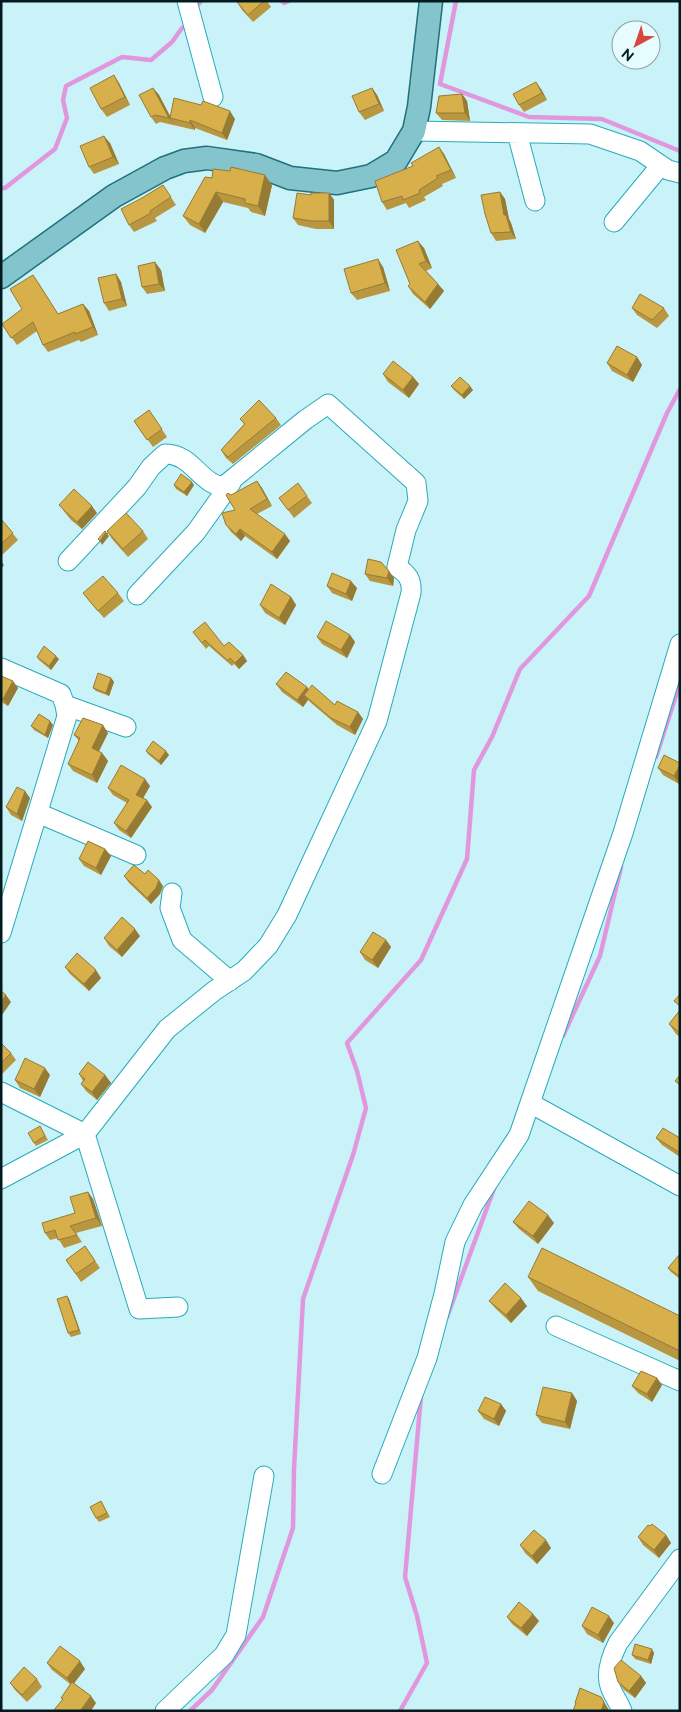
<svg xmlns="http://www.w3.org/2000/svg" width="681" height="1712" font-family="Raleway,sans-serif">
<style>
.lines{fill:none;stroke-linecap:round;stroke-linejoin:round}
.stream{stroke:#e097de;stroke-width:4.5}
.minor-casing{stroke:#27abbb;stroke-width:21}
.major-casing{stroke:#21707a;stroke-width:25}
.minor{stroke:#fff;stroke-width:19}
.major{stroke:#83c4cd;stroke-width:22}
.wall{fill:#b99740}
.shaded-wall{fill:#967b34}
.building{fill:#d7b04b;stroke:#967b34}
</style>
<rect width="100%" height="100%" fill="#c9f3f9"/>
<g class="lines">
<path class="stream" d="M282 1 284 3 289 1
M456 1 440 84 529 117 602 119 680 151
M195 8 201 1
M1 188H5L55 149 67 118 63 100 66 86 122 57 151 60 172 42 182 28
M656 757 680 683
M563 1036 600 956 621 867
M447 1317 495 1186
M190 1711 212 1690 263 1617 293 1528 294 1469 303 1299 353 1155 366 1108 357 1071 347 1043 421 960 467 859 474 770 492 737 520 669 589 596 667 413 680 389
M400 1711 427 1663 417 1616 405 1577 421 1396"/>
<defs>
<path id="minor" d="M187 1 213 97
M414 131 590 134 640 151 668 170 680 173
M517 133 535 201
M614 222 661 165
M137 595 196 532 231 483
M1 668 61 694 65 705 67 716 1 933
M65 705 126 727
M38 813 136 855
M172 893 170 908 182 940 230 981
M1 1092 85 1134 139 1309 178 1307
M530 1103 680 1186
M1 1179 85 1134 167 1029 214 991 244 971 268 946 287 915 377 721 411 593C412 580 408 574 397 567L406 530 418 501 416 483 328 404 305 420 224 486C202 487 192 453 165 454L151 467 137 487 68 561
M556 1326 680 1381
M382 1474 427 1358 444 1294 455 1242 473 1205 519 1135 623 833 680 644
M165 1711 224 1655 236 1635 264 1476
M622 1711C619 1702 612 1694 610 1686 605 1672 612 1655 618 1643L680 1559"/>
<path id="major" d="M1 277 114 196 165 168 184 161 207 158 256 165 290 178 337 183 371 176 396 161 414 131 419 107 431 1"/>
</defs>
<use href="#minor" class="minor-casing"/>
<use href="#major" class="major-casing"/>
<use href="#minor" class="minor"/>
<use href="#major" class="major"/>
</g>
<path class="wall" d="M238 1H267L271 7 253 22 242 10 237 2Z
M119 83 130 105 107 117 101 109Z
M153 88 159 95 170 116 235 119 227 140 195 128V130L160 122 156 124 151 117Z
M372 88 377 95 384 111 365 120 359 112Z
M541 89 547 100 524 112 519 105Z
M462 94 467 101 470 121 442 120 436 113Z
M110 143 119 164 94 174 89 167Z
M439 147 444 154 456 178 442 184 443 186 424 197 426 200 409 208 406 203 387 210 382 202 413 166Z
M205 177 272 185 265 216 251 212 248 208 223 202 205 233 190 225 183 216Z
M163 185 176 205 155 218 157 221 134 232 129 225 142 198Z
M500 192 505 199 509 219 511 223 516 239 496 241 491 233Z
M329 193 334 200V229H316L298 225 293 218 311 195Z
M424 248 432 268 426 271 438 284 444 291 430 309 413 294 408 286 410 284Z
M383 267 390 291 357 300 351 293Z
M161 270 165 291 147 294 142 287Z
M116 274 121 282 127 306 109 311 104 303Z
M38 282 58 314 83 304 89 311 98 335 81 342 79 340 48 352 43 345 37 331 17 345 2 324 22 309Z
M632 308H664L669 316 657 328 637 315Z
M637 357 642 365 633 382 612 371 607 363Z
M383 374 413 377 419 384 409 398 388 382Z
M451 386 473 390 464 399 454 390Z
M149 410 167 437 153 447 134 421Z
M276 418 281 425 233 464 226 458 221 450 244 424 240 419Z
M257 481 262 488 272 506 257 514 290 541 277 559 245 536 241 541 231 532 226 525 235 510 231 495Z
M174 485H194L187 496 176 489Z
M307 496 312 503 294 518 279 498Z
M59 505 97 513 82 529 71 520Z
M1 519 18 540 1 556Z
M107 531H143L148 539 128 557 112 539Z
M365 574 394 578 393 586 370 581Z
M327 586 357 588 352 601 332 593Z
M83 593H118L124 601 104 618 89 601Z
M291 597 296 605 285 625 265 613 260 605Z
M193 632 243 655 247 661 239 669 234 664 232 666 209 646 206 649Z
M350 635 355 642 347 658 322 644 317 637Z
M37 657 59 659 51 670 39 660Z
M1 676 18 688 8 706 1 702Z
M111 678 114 682 109 696 96 691 93 688Z
M276 684 307 687 309 690 335 705 358 712 363 719 355 735 337 725 310 702 308 700 303 707 282 692Z
M53 725 48 738 34 730 31 726Z
M108 733 99 751 102 753 108 761 97 783 73 771 68 764 79 741 74 735Z
M146 751 169 755 161 765 148 754Z
M680 763 679 784 663 775 658 768Z
M150 786 143 798 152 807 131 838 119 830 114 823 127 803 113 795 108 788Z
M30 798 22 821 11 815 6 807Z
M105 849 111 856 101 875 84 866 79 859Z
M145 874 163 886 160 894 151 904 129 883 124 876Z
M140 936 122 957 109 946 104 938Z
M386 940 391 947 378 968 365 960 360 952Z
M65 967 101 978 89 991 70 974Z
M680 1010V1037L676 1034 669 1024Z
M1 1043 11 1053 16 1060 1 1075Z
M79 1074 105 1075 111 1083 97 1100 86 1091 81 1084 83 1081Z
M50 1075 40 1097 20 1088 15 1080Z
M40 1126 48 1140 36 1146 34 1143Z
M656 1138H680V1157L662 1145Z
M88 1192 93 1199 102 1226 76 1233 82 1242 64 1248 58 1238 50 1240 45 1233 75 1213Z
M513 1222 554 1223 538 1244 519 1229Z
M85 1246 100 1268 81 1282 66 1260Z
M680 1255V1279L671 1272 668 1268Z
M528 1277 680 1316V1361L538 1291Z
M67 1296 69 1299 81 1334 71 1337 68 1333Z
M489 1301 527 1306 511 1323 495 1308Z
M657 1378 662 1385 652 1402 638 1393 632 1386Z
M572 1393 577 1401 570 1429 542 1423 536 1415Z
M501 1404 506 1411 499 1426 484 1419 478 1411Z
M101 1501 110 1517 99 1522 96 1518Z
M666 1535 671 1543 659 1558 643 1545 638 1537Z
M520 1545 551 1548 537 1564 525 1553Z
M507 1617 539 1621 527 1636 512 1624Z
M614 1623 603 1643 587 1634 582 1626Z
M654 1653 651 1664 635 1659 632 1655Z
M47 1663 85 1669 74 1683 96 1703 63 1700 61 1698 70 1684 52 1670Z
M641 1676 646 1683 635 1698 624 1690 618 1682Z
M37 1679 42 1687 27 1702 15 1690 10 1683Z"/>
<path class="shaded-wall" d="M114 75 119 83 130 105 125 97Z
M536 82 541 89 547 100 542 93Z
M153 88 159 95 171 118H170L175 125 169 118Z
M372 88 377 95 384 111 379 104Z
M462 94 467 101 470 121 465 113Z
M230 111 235 119 227 140 222 133Z
M190 120 195 128V130L190 123Z
M104 136 110 143 119 164 113 157Z
M439 147 444 154 456 178 451 170Z
M265 175 272 185 265 216 258 206Z
M216 192 223 202 205 233 199 224Z
M500 192 505 199 509 219 511 223 516 239 511 232 504 215Z
M329 193 334 200V229L329 221Z
M418 241 424 248 432 268 426 261Z
M378 259 383 267 390 291 385 283Z
M155 262 161 270 165 291 159 284Z
M116 274 121 282 127 306 122 299Z
M438 284 444 291 430 309 425 302Z
M83 304 89 311 98 335 93 327Z
M637 357 642 365 633 382 627 375Z
M413 377 419 384 409 398 403 390Z
M470 386 473 390 464 399 462 395Z
M257 481 262 488 272 506 267 499Z
M192 482 194 485 187 496 184 492Z
M92 506 97 513 82 529 77 522Z
M240 529 245 536 241 541 236 534Z
M106 532 109 536 102 545 100 541Z
M285 534 290 541 277 559 272 552Z
M1 561 4 565 1 569Z
M389 571 394 578 393 586 387 578Z
M351 581 357 588 352 601 346 594Z
M291 597 296 605 285 625 279 618Z
M350 635 355 642 347 658 341 650Z
M243 655 247 661 239 669 235 663Z
M56 656 59 659 51 670 49 666Z
M111 678 114 682 109 696 106 693Z
M13 681 18 688 8 706 3 699Z
M307 687 312 695H304L308 700 303 707 297 700Z
M358 712 363 719 355 735 350 727Z
M50 721 53 725 48 738 45 735Z
M103 725 108 733 97 755 92 748Z
M166 751 169 755 161 765 159 761Z
M102 753 108 761 97 783 92 775Z
M680 765V783L679 784 674 776Z
M145 779 150 786 141 802 136 795Z
M25 791 30 798 22 821 17 814Z
M147 800 152 807 131 838 126 831Z
M105 849 111 856 101 875 96 868Z
M159 880 163 886 160 894 151 904 147 898Z
M135 929 140 936 122 957 117 950Z
M386 940 391 947 378 968 372 960Z
M96 970 101 978 89 991 84 984Z
M6 995 11 1002 2 1015 1 1014V1001Z
M45 1068 50 1075 40 1097 34 1089Z
M105 1075 111 1083 97 1100 92 1092Z
M88 1192 93 1199 102 1226 96 1218Z
M548 1215 554 1223 538 1244 533 1236Z
M67 1296 69 1299 81 1334 79 1330Z
M521 1298 527 1306 511 1323 506 1315Z
M657 1378 662 1385 652 1402 647 1394Z
M572 1393 577 1401 570 1429 565 1422Z
M501 1404 506 1411 499 1426 494 1419Z
M666 1535 671 1543 659 1558 654 1550Z
M546 1540 551 1548 537 1564 532 1556Z
M533 1614 539 1621 527 1636 521 1628Z
M609 1616 614 1623 603 1643 598 1635Z
M652 1649 654 1653 651 1664 648 1660Z
M80 1661 85 1669 72 1686 67 1678Z
M641 1676 646 1683 635 1698 629 1691Z
M91 1696 96 1703 91 1711H80Z
M601 1697 609 1710V1711H601Z"/>
<path class="building" d="M238 1H264L248 15 237 2Z
M114 75 125 97 101 109 90 88Z
M536 82 542 93 519 105 513 94Z
M153 88 169 118 155 115 151 117 139 95Z
M372 88 379 104 359 112 352 96Z
M462 94 465 113H436L439 96Z
M174 98 201 105 203 101 230 111 222 133 190 120V123L170 118Z
M104 136 113 157 89 167 80 146Z
M439 147 451 170 436 176 438 178 419 190 420 193 403 200 402 196 382 202 375 181 413 166 411 163Z
M231 167 265 175 258 206 245 203V199L216 192 199 224 183 216 205 177 212 178 213 169 230 171Z
M163 185 171 197 150 211 151 213 129 225 121 209 142 198Z
M500 192 504 215H506L511 232 491 233 485 214 481 195Z
M297 193 311 195V193H329V221H311L293 218Z
M418 241 426 261 419 264 438 284 425 302 408 286 410 284 396 250Z
M378 259 385 283 351 293 344 269Z
M155 262 159 284 142 287 138 266Z
M116 274 122 299 104 303 98 278Z
M33 275 58 314 83 304 93 327 75 334V332L43 345 33 322 11 338 2 324 22 309 10 289Z
M640 294 664 308 652 320 632 308Z
M617 346 637 357 627 375 607 363Z
M393 361 413 377 403 390 383 374Z
M460 377 470 386 462 395 451 386Z
M259 400 276 418 228 457 221 450 245 424 240 419Z
M149 410 162 429 147 440 134 421Z
M181 474 192 482 184 492 174 485Z
M257 481 267 499 250 509 285 534 272 552 240 529 236 534 226 525 222 513 235 510 226 495 228 493 231 495Z
M298 483 307 496 288 510 279 498Z
M74 489 92 506 77 522 66 512 59 505Z
M126 513 143 531 123 549 107 531Z
M1 519 13 533 1 544Z
M105 531 106 532 100 541 98 539Z
M368 559 381 562 389 571 387 578 365 574Z
M332 573 351 581 346 594 327 586Z
M103 576 118 593 98 611 83 593Z
M271 584 291 597 279 618 260 605Z
M326 621 350 635 341 650 317 637Z
M205 622 224 646 229 642 243 655 235 663 230 658 228 661 205 640 202 643 193 632Z
M44 646 56 656 49 666 37 657Z
M286 672 307 687 297 700 276 684Z
M98 673 111 678 106 693 93 688Z
M1 676 13 681 3 699 1 698Z
M312 685 335 705 337 701 358 712 350 727 331 718 304 695Z
M39 714 50 721 45 735 31 726Z
M83 718 103 725 92 748 102 753 92 775 68 764 80 738 74 735Z
M153 741 166 751 159 761 146 751Z
M664 755 680 763V765L674 776 658 768Z
M121 765 145 779 136 795 147 800 126 831 114 823 129 800 108 788Z
M17 787 25 791 17 814 6 807Z
M88 841 105 849 96 868 79 859Z
M134 865 145 874 148 870 159 880 156 888 147 898 124 876Z
M122 917 135 929 117 950 104 938Z
M373 932 386 940 372 960 360 952Z
M77 953 96 970 84 984 65 967Z
M1 991 6 995 1 1001Z
M680 994V1006L674 1001Z
M680 1010V1032H679L669 1024Z
M1 1043 11 1053 1 1063Z
M25 1058 45 1068 34 1089 15 1080Z
M88 1062 105 1075 92 1092 81 1084 85 1079 79 1074Z
M680 1075V1085L675 1081Z
M40 1126 45 1136 34 1143 28 1133Z
M663 1128 680 1138V1150L679 1152 656 1138Z
M88 1192 96 1218 70 1226 77 1235 58 1240 55 1230 45 1233 42 1223 75 1213 70 1197Z
M529 1201 548 1215 533 1236 513 1222Z
M85 1246 95 1261 76 1274 66 1260Z
M542 1248 680 1316V1351L528 1277Z
M679 1255 680 1275 679 1276 668 1268Z
M505 1283 521 1298 506 1315 489 1301Z
M67 1296 79 1330 68 1333 57 1299Z
M641 1371 657 1378 647 1394 632 1386Z
M543 1387 572 1393 565 1422 536 1415Z
M485 1397 501 1404 494 1419 478 1411Z
M101 1501 107 1513 96 1518 90 1507Z
M652 1524 666 1535 654 1550 638 1537 648 1525 650 1526Z
M534 1530 546 1540 532 1556 520 1545Z
M519 1602 533 1614 521 1628 507 1617Z
M592 1607 609 1616 598 1635 582 1626Z
M635 1644 652 1649 648 1660 632 1655Z
M60 1646 80 1661 67 1678 47 1663Z
M621 1660 641 1676 629 1691 618 1682 614 1668Z
M24 1667 37 1679 22 1695 10 1683Z
M72 1682 91 1696 80 1711H53L63 1699 61 1698Z
M580 1688 601 1697 604 1702 601 1711H573L576 1703H575Z"/>
<rect width="681" height="1712" fill="none" stroke="#021b1f" stroke-width="5"/>
<g transform="translate(636 45) rotate(220)"><circle r="24" fill="#e7fcff" stroke="#8ba2a5"/>
<path d="M0-4L9 19L0 12L-9 19Z" fill="#d6473e"/>
<text y="-8" font-size="14" font-weight="bold" text-anchor="middle" fill="#021b1f">N</text>
</g>
</svg>
